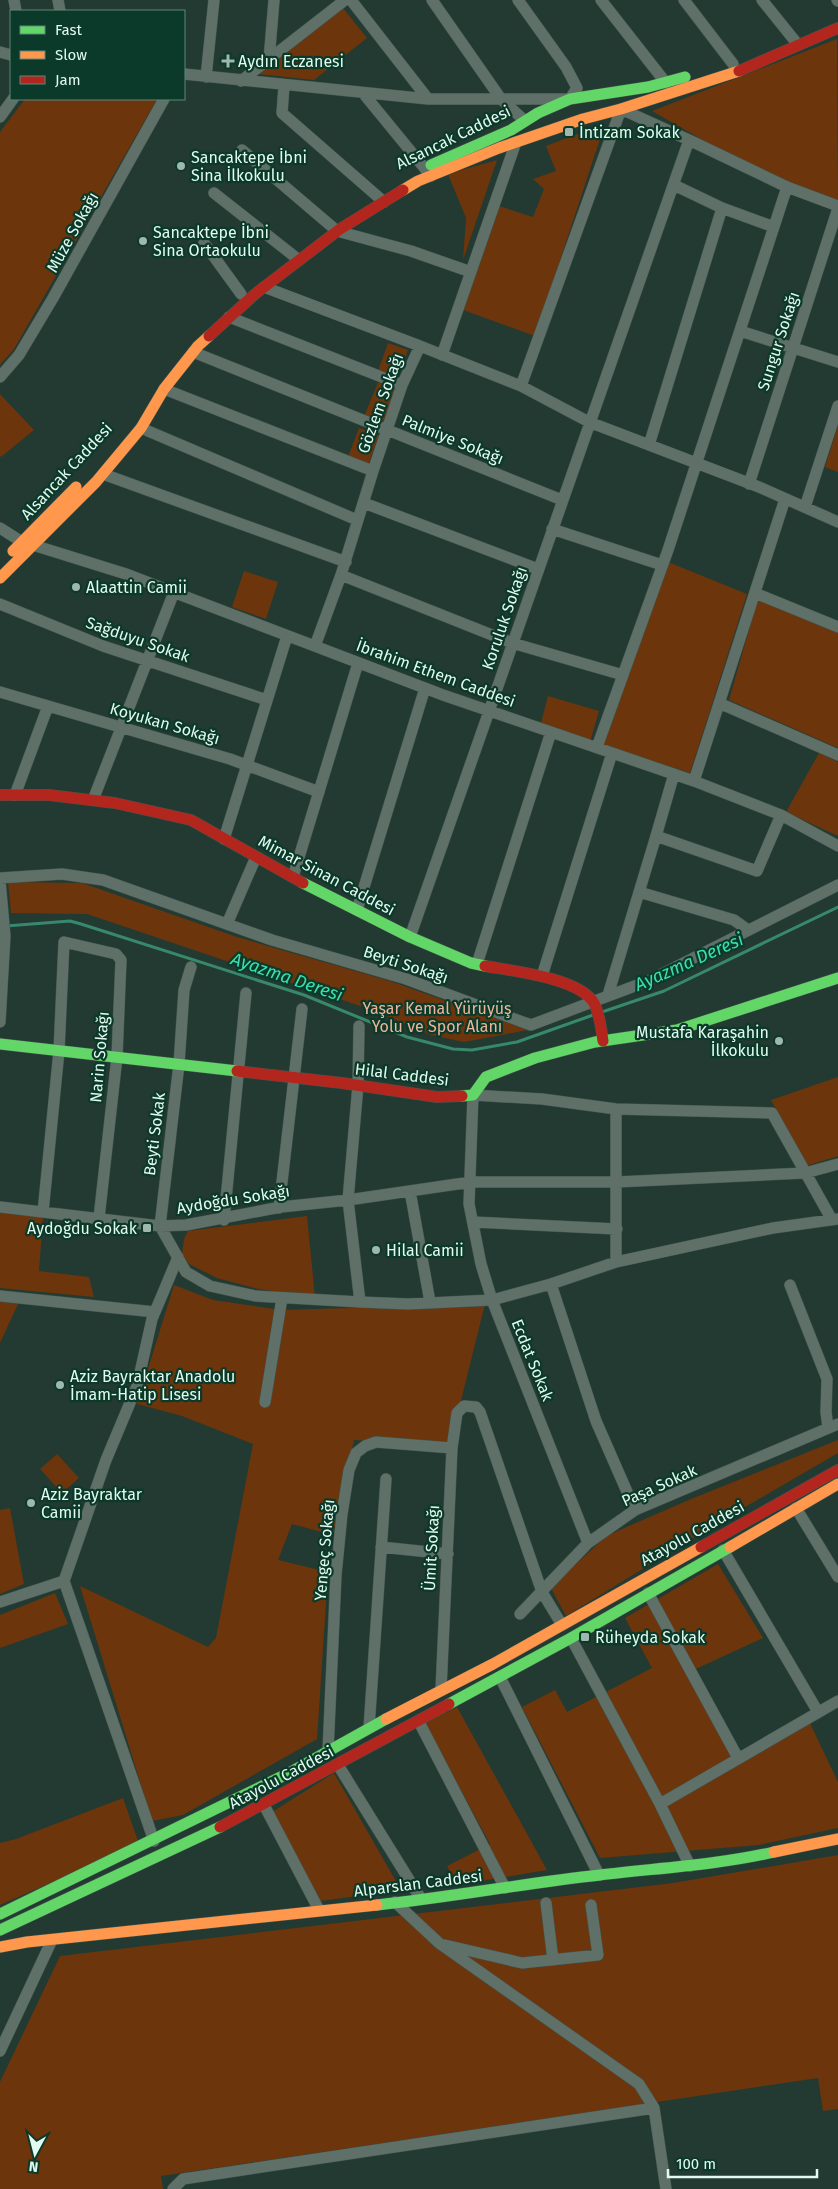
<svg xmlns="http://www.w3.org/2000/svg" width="838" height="2189" font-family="'Fira Sans',sans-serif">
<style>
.green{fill:#6d350c}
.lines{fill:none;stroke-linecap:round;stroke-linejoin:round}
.stream{stroke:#38886c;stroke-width:3}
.street-casing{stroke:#41544d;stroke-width:12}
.fast-casing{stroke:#41544d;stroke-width:12}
.slow-casing{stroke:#41544d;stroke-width:12}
.jam-casing{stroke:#41544d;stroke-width:12}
.street{stroke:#5e7068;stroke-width:11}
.fast{stroke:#63d668;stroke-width:11}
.slow{stroke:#ff974d;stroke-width:11}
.jam{stroke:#b3261e;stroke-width:11}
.poi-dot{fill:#9fb7ac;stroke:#0b392a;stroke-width:2}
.labels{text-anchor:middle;stroke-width:4.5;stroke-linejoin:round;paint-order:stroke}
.poi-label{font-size:16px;fill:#e2faef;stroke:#0b392a;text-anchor:start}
.street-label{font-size:16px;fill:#e2faef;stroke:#0b392a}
.park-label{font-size:16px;fill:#edb599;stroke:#0b392a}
.water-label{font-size:18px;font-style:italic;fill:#3bdfac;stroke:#0b392a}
</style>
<rect width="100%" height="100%" fill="#223a31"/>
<path class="green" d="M339 3 367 38 314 80 249 73Z
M837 39 838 204 764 175 652 111Z
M25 99H157L14 349 0 365V132Z
M585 131 602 133 535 336 463 310 499 206 533 217 544 189 533 179 556 171 546 146Z
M497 160 463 260 466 218 448 174Z
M388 343 408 350 397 378 378 371Z
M378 382 396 389 382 424 364 417Z
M0 394 34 430 1 457 0 456Z
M838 426V472L825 467Z
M359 428 379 435 368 465 348 457Z
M668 562 747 594 690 773 601 744Z
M244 571 278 582 266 619 232 607Z
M758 598 838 632V748L729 700Z
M548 696 599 711 590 742 540 727Z
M819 753 838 762V836L786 812Z
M8 882 82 883 237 937 390 981 528 1030 464 1042 431 1035 372 1010 87 914 11 913Z
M838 1077V1156L806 1166 771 1100Z
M0 1212 43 1217 39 1271 89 1277 94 1297 0 1288Z
M307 1216 315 1297 258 1289 217 1278 189 1264 182 1254 184 1239 188 1231Z
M174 1285 213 1300 281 1310 485 1304 450 1445 354 1440 333 1535 292 1524 278 1560 328 1572 317 1739 183 1815 152 1821 80 1586 208 1647 216 1638 253 1444 182 1416 137 1404Z
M0 1301 19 1302 0 1343Z
M838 1440V1453L711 1527 566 1616 551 1588 606 1536 691 1499Z
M57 1454 79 1478 62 1493 40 1469Z
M10 1508 24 1584 0 1594V1510Z
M718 1564 763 1638 687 1673 737 1763 809 1721 838 1782V1828L759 1845 600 1858 522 1707 555 1690 567 1712 652 1668 625 1618Z
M55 1593 68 1624 0 1648V1615Z
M457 1707 547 1870 457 1885 447 1866 490 1844 425 1723Z
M334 1773 401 1890 321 1901 272 1812Z
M123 1798 139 1844 0 1905V1843L16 1839Z
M838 1855V2109L823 2111 818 2078 161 2176 163 2189H0V2082L60 1956 673 1883Z"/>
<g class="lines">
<path class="stream" d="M6 926 70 921 81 924 304 995 407 1037 453 1049 472 1050 517 1042 593 1015
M602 1012 664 991 838 907"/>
<defs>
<path id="street" d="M14 0 16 11
M58 0 60 11
M351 0 428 99
M432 0 501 99 525 121
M601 0 666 83
M684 0 733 64
M762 0 795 41
M837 0 838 1
M0 52 11 55
M269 60 274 0
M184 74 428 99H570L577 88 566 67 518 0
M206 77 214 0
M241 81 345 0
M284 86 282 113 384 202
M363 93 431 176
M0 117 13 99
M689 140 787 187 838 206
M242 150 337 231 411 251 471 272
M674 185 722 208
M214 193 299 260
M204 243 241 294
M264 287 420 346 402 385 373 471 341 575
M229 317 402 385
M740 331 838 362
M420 346 521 386 589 422 759 487 838 522
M193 352 562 500
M442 355 516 142
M0 377 19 355 53 298 164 99
M164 389 373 471
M141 428 357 520
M649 445 722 208 774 227
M103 474 346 562
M749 484 838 208
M364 503 538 569
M805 507 838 406
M0 528 22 542
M552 529 662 565
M33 545 126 574 443 695 694 781 781 815 838 846
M755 593 838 627
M0 604 103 646 267 700
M315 646 341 575 512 643 623 675
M0 692 230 759 319 792
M719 703 838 755
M597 747 668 550 787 187
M694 781 785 499
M15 795 48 706
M93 800 174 592
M656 836 674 774
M224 839 287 636
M293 877 358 663
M0 878 62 874 103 880 272 940 406 979 531 1025 648 981 838 885
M0 881 5 936 0 1022
M639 892 734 920 748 930
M357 910 425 688
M227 924 256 857
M410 937 689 140 621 109 521 386
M477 964 551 732
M191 967 184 990 179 1064 160 1226 186 1272 210 1286 255 1296 360 1302 408 1304 492 1300 551 1284 616 1262 773 1228 838 1219
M542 976 612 753
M608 995 656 836 757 871 781 815
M359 1026 358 1085 348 1200 360 1302
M410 1191 430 1302
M0 1207 160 1226 186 1225 281 1207 348 1200 471 1182H617L805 1173 838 1164
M279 1208 302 1009
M43 1212 59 1051 64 942 116 954 121 960 117 1057 99 1218
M224 1220 246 993
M473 1222 617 1229
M616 1262V1109
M551 1284 596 1421 635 1510
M790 1285 827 1379 826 1412 828 1428
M0 1296 155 1312
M265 1402 282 1298
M796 1508 838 1577
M588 1543 492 1300 481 1264 469 1204 473 1095 542 1099 616 1109 772 1113 832 1220
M381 1547 448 1554
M723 1550 818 1712
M64 1581 154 1841
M648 1593 738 1758
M0 1602 64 1581 106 1460 137 1386 152 1319 178 1257
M520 1614 588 1543 635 1510 838 1424
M571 1638 660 1804 690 1866
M500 1677 599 1875
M441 1690 452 1448 457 1413 464 1406 476 1407 480 1412 542 1592 562 1625
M419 1722 505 1888
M369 1728 386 1479
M328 1751 336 1575 342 1514 349 1470 356 1453 365 1446 376 1442 452 1448
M338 1765 421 1899
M660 1804 838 1701
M264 1805 319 1910
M395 1902 439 1943 639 2084 654 2108 666 2189
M546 1903 553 1960
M445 1945 522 1963 598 1955 591 1905
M0 2051 52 1940
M173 2189 183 2179 654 2108"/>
<path id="fast" d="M431 165 511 130 538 113 570 99 648 87 685 77
M303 883 410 937 471 963 485 966
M0 1044 237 1071
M462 1096 473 1095 486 1077 535 1058 595 1042 677 1030 838 978
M449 1704 571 1638 730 1547
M377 1905C452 1897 526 1883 600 1875 658 1868 717 1865 774 1852
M0 1914 289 1773 386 1719
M0 1930 220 1827"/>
<path id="slow" d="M403 190 418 181 499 148 583 119 621 109 739 71
M13 551 76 487
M0 578 96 482 141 428 164 389 198 346 209 336
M730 1547 838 1484
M386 1719 493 1664 701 1547
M774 1852 838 1839
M0 1947 27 1942 377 1905"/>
<path id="jam" d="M739 71 838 28
M209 336 255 294 340 229 403 190
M0 795H49L115 803 191 820 303 883
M485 966C513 971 579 978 594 1003 600 1015 601 1028 603 1041
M237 1071 342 1083 437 1097 462 1096
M701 1547 838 1470
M220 1827 449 1704"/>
</defs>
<use href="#street" class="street-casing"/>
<use href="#fast" class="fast-casing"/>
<use href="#slow" class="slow-casing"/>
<use href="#jam" class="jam-casing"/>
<use href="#street" class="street"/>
<use href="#fast" class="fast"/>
<use href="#slow" class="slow"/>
<use href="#jam" class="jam"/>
</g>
<g class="poi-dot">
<path d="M225.5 53.5h5v5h5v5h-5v5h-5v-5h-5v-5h5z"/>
<rect x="564" y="127" width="10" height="10" rx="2.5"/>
<circle cx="181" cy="166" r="5"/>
<circle cx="143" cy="241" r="5"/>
<circle cx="76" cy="587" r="5"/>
<circle cx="779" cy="1041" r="5"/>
<rect x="142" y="1223" width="10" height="10" rx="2.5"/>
<circle cx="376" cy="1250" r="5"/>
<circle cx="60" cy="1385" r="5"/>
<circle cx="31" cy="1503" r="5"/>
<rect x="580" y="1632" width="10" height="10" rx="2.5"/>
</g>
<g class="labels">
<g class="poi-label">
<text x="238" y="67">Aydın Eczanesi</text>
<text x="579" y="138">İntizam Sokak</text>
<text x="191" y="163">Sancaktepe İbni<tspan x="191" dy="18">Sina İlkokulu</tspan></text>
<text x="153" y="238">Sancaktepe İbni<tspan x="153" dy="18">Sina Ortaokulu</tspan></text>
<text x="86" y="593">Alaattin Camii</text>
<text x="769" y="1038" text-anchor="end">Mustafa Karaşahin<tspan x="769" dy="18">İlkokulu</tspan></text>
<text x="137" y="1234" text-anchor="end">Aydoğdu Sokak</text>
<text x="386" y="1256">Hilal Camii</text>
<text x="70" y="1382">Aziz Bayraktar Anadolu<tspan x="70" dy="18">İmam-Hatip Lisesi</tspan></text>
<text x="41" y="1500">Aziz Bayraktar<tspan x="41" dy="18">Camii</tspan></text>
<text x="595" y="1643">Rüheyda Sokak</text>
</g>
<g class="street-label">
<text transform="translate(453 137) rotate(-26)" y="6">Alsancak Caddesi</text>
<text transform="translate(72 232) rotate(-61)" y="6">Müze Sokağı</text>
<text transform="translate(778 341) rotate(-72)" y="6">Sungur Sokağı</text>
<text transform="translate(380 403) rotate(-70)" y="6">Gözlem Sokağı</text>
<text transform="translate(453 439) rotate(22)" y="6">Palmiye Sokağı</text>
<text transform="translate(66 471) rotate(-47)" y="6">Alsancak Caddesi</text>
<text transform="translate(504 618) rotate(-71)" y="6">Koruluk Sokağı</text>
<text transform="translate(138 639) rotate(19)" y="6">Sağduyu Sokak</text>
<text transform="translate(436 673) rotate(20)" y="6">İbrahim Ethem Caddesi</text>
<text transform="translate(165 723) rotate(16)" y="6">Koyukan Sokağı</text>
<text transform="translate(327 875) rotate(28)" y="6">Mimar Sinan Caddesi</text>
<text transform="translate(406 964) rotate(18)" y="6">Beyti Sokağı</text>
<text transform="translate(99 1057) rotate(-85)" y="6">Narin Sokağı</text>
<text transform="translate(402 1074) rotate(7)" y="6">Hilal Caddesi</text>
<text transform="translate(154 1134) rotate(-83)" y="6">Beyti Sokak</text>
<text transform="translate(233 1199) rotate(-9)" y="6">Aydoğdu Sokağı</text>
<text transform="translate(533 1360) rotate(68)" y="6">Ecdat Sokak</text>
<text transform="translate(659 1485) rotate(-24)" y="6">Paşa Sokak</text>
<text transform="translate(692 1533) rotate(-29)" y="6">Atayolu Caddesi</text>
<text transform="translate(431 1548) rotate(-87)" y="6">Ümit Sokağı</text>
<text transform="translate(324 1550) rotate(-85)" y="6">Yengeç Sokağı</text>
<text transform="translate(281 1777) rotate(-28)" y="6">Atayolu Caddesi</text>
<text transform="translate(418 1883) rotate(-7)" y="6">Alparslan Caddesi</text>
</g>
<g class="park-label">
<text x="437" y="1014">Yaşar Kemal Yürüyüş<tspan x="437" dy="18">Yolu ve Spor Alanı</tspan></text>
</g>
<g class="water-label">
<text transform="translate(689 962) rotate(-24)" y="6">Ayazma Deresi</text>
<text transform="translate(287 977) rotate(19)" y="6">Ayazma Deresi</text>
</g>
</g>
<rect x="10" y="10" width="175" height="90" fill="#0b392a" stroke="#618679"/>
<rect x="20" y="26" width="25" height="8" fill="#63d668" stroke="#618679"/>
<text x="55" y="35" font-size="15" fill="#e2faef">Fast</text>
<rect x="20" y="51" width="25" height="8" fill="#ff974d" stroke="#618679"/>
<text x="55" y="60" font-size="15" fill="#e2faef">Slow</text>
<rect x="20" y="76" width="25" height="8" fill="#b3261e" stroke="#618679"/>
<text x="55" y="85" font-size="15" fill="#e2faef">Jam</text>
<g transform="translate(35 2154) rotate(187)" stroke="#0b392a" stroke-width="4" paint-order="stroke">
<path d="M0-4L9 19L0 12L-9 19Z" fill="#e2faef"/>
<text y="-8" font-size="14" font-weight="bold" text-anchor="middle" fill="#e2faef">N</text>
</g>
<path d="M668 2169v8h149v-8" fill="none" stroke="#e2faef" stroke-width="2.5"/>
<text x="676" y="2169" font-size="15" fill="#e2faef" stroke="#0b392a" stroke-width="4" paint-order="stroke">100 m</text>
</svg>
